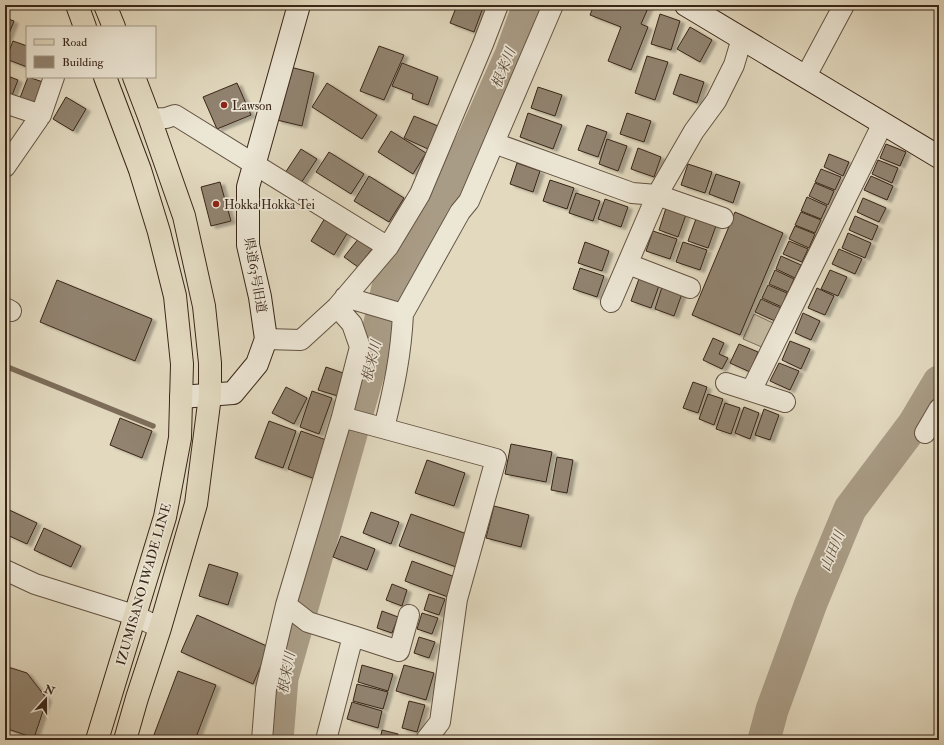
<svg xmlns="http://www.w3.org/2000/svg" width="944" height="745" font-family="'IM FELL Double Pica','Noto Serif JP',serif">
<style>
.green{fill:#c5bba3;stroke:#7f705e}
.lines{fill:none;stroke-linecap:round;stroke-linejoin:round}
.stream{stroke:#7c6d5a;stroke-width:5.5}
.river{stroke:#a99c86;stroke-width:33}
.building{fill:#91836f;stroke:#392618;filter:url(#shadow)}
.street-casing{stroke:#635342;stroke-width:22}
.secondary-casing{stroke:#392618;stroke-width:24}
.primary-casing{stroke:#392618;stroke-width:24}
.street{stroke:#ece6d5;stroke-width:20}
.secondary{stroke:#ece6d5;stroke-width:22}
.primary{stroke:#e2d9bf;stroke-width:22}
.poi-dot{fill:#8f2418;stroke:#ece6d5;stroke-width:1.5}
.labels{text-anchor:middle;stroke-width:3.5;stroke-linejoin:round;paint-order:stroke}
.poi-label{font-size:13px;fill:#392618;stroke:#ece6d5;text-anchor:start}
.street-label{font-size:13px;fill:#392618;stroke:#ece6d5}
.water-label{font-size:14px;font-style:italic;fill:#5b4939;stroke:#ece6d5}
</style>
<defs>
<filter id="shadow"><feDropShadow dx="4.5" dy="2.5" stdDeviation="1" flood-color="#0004"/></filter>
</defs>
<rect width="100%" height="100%" fill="#e2d9bf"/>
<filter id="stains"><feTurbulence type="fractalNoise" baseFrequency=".005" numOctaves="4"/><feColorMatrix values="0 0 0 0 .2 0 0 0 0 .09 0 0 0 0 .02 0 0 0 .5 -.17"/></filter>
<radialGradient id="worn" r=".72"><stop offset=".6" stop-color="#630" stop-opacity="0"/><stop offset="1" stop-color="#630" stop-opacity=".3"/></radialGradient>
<path class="green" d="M754 314 775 324 764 348 743 339Z"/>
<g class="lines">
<path class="stream" d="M5 366 153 426"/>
<path class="river" d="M277 740 282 678 371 363 388 287 442 201 475 136 511 55 529 5
M764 740 772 710 811 603 850 509 914 424 939 382"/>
</g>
<path class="building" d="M457 5H484L474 32 450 23Z
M594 5 649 6 641 24 648 27 631 70 608 61 621 27 590 15Z
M660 14 680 21 671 50 651 44Z
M5 18 14 21 5 44Z
M690 27 712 40 700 62 677 49Z
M13 41 27 46V67L6 59Z
M379 46 404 55 384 100 360 91Z
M647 56 668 62 655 100 635 93Z
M402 63 438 77 428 105 412 99 413 94 392 86Z
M290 67 314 73 302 126 277 120Z
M680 74 704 82 697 103 673 94Z
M5 75 18 80 11 98 5 96Z
M28 77 46 83 35 110 18 103Z
M237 83 251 115 217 129 203 97Z
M327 83 377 115 362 139 312 107Z
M538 87 562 95 555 116 531 108Z
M66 97 86 109 73 131 53 119Z
M528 113 562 125 553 149 520 137Z
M627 113 651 121 644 142 620 134Z
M414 116 438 126 428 149 404 138Z
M587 125 607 132 598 157 578 150Z
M391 131 426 153 413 174 378 152Z
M607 139 627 146 618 171 599 164Z
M886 144 906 152 900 166 880 158Z
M638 148 661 157 654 177 631 169Z
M301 149 317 159 301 183 285 173Z
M329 152 364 174 351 194 316 172Z
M829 154 849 162 843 176 824 167Z
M878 160 898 168 892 183 872 174Z
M517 163 540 171 533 192 510 184Z
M688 164 712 172 705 193 681 185Z
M821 169 841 177 835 190 815 182Z
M716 174 740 182 733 203 709 194Z
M369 176 404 198 389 222 354 201Z
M871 176 893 186 887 200 864 190Z
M550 180 574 188 567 209 543 201Z
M220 182 231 221 211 226 201 187Z
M815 183 834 191 828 205 809 196Z
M576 193 600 201 593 221 569 213Z
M807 197 827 206 821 219 801 211Z
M863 198 886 208 879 222 857 212Z
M605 199 628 207 621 227 598 219Z
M667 205 687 212 678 237 659 230Z
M735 212 783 233 740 335 692 315Z
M801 212 821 220 815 233 795 225Z
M697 216 717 223 708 248 688 241Z
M855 216 878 226 872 240 849 230Z
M325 218 348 232 334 255 311 241Z
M795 226 815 234 809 248 789 239Z
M653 231 677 239 670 259 646 251Z
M848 233 871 243 865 258 842 248Z
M359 238 372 249 358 267 344 257Z
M789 241 808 249 802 262 783 254Z
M585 242 609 251 602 271 578 263Z
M683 242 707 250 700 270 676 262Z
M839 249 862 259 855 274 832 264Z
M781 256 801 265 795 278 776 269Z
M580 268 604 276 597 297 573 289Z
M775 270 794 279 788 292 769 284Z
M830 270 847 277 838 296 821 289Z
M640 276 660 283 651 308 631 301Z
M57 280 152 319 135 361 40 322Z
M663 284 683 291 674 316 655 309Z
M768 285 787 293 782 307 762 298Z
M817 288 834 296 825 315 808 308Z
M761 299 781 308 775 321 755 312Z
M803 313 820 321 811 340 795 333Z
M713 338 724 343 719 354 728 358 722 369 703 360Z
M790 341 810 349 801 369 782 360Z
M739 344 758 352 750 372 730 363Z
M779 363 799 371 790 390 770 381Z
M326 367 346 374 338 396 318 390Z
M693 382 707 387 698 413 683 408Z
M286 387 307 398 294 424 272 413Z
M312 391 332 398 319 434 300 427Z
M708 394 723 399 714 425 699 419Z
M725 403 740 408 731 434 716 429Z
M744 407 759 413 750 439 735 433Z
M764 409 779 415 770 440 755 435Z
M120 418 152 431 142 458 110 445Z
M269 421 296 431 283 468 255 458Z
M301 431 329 441 315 479 288 469Z
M511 444 552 452 546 482 505 474Z
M557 457 573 460 567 493 551 490Z
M427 460 465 473 454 506 415 493Z
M494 506 529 515 521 547 486 538Z
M5 508 37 523 27 544 5 534Z
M371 512 399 522 391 544 363 533Z
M411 514 467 534 456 567 399 546Z
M44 528 81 546 71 567 34 550Z
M341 536 375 549 367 570 333 557Z
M412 561 455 577 448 597 405 581Z
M209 564 238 573 228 605 199 596Z
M392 584 407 590 402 606 386 600Z
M429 594 445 599 439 615 424 610Z
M382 611 398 617 392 633 377 628Z
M422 613 438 618 432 634 417 629Z
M197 615 269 647 253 684 181 652Z
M419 637 435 642 429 658 414 653Z
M362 665 393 674 388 691 358 682Z
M404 665 434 673 426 700 396 691Z
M5 666 27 673 47 699 34 738 5 728Z
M178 671 216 685 195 740H152Z
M357 684 388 692 383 709 353 701Z
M409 701 425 705 417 732 402 728Z
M352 702 382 711 378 728 347 719Z
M382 730 398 734 397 740H380Z"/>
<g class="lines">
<defs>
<path id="street" d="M806 76 844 5
M5 103 41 115
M150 119 166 118 175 115 388 247
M494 143 632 193 657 195 694 131 716 101 734 65 742 38
M5 167 41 115 54 77
M628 264 690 288
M345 297 403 314 460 212 469 201 553 5
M611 302 657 195 723 218
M337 307 352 324 360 347 342 417 496 459 457 599 440 722 426 740
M5 308 11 311
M266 339 301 340 337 307 388 247 420 194 483 44 498 5
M726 383 785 402
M751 391 883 123
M384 428C394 388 401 355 403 314
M925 433 939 409
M5 570 35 584 134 615 160 628
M286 605 308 622 353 636
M262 740 266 689 286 605 342 417
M326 740 353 636 399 651 409 615"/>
<path id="secondary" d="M686 5 939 157
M181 397 233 393 257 364 266 339 260 297 248 245V187L299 5"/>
<path id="primary" d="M77 5 85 27
M105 5 114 27
M97 740 165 517 180 438 182 364 175 296 159 232 140 170 105 77
M125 740 137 698 160 628 196 504 210 396V363L204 306 184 216 150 119 134 77"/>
</defs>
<use href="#street" class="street-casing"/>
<use href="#secondary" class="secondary-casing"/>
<use href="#primary" class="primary-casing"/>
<use href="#street" class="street"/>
<use href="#secondary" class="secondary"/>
<use href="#primary" class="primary"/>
</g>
<g class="poi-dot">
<circle cx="224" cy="105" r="4"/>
<circle cx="216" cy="204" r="4"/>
</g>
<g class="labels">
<g class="poi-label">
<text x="232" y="110">Lawson</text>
<text x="224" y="209">Hokka Hokka Tei</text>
</g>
<g class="street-label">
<text transform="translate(256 275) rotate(80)" y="5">県道63号旧道</text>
<text transform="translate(143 584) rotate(-74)" y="5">IZUMISANO IWADE LINE</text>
</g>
<g class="water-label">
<text transform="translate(503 68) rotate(-68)" y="5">根来川</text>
<text transform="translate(371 361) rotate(-76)" y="5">根来川</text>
<text transform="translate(832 551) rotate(-68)" y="5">山田川</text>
<text transform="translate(286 673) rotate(-79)" y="5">根来川</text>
</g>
</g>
<rect width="944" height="745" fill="none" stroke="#e2d9bf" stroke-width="20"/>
<rect x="6" y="6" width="932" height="733" fill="none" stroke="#392618" stroke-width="2"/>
<rect x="10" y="10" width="924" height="725" fill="none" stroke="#392618"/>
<rect x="26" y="26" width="130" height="52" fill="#ece6d5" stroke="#a49989"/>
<rect x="34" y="39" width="20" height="6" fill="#e2d9bf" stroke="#a49989"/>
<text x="62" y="46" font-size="12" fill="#392618">Road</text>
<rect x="34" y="56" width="20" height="12" fill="#91836f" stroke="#a49989"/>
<text x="62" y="66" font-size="12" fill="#392618">Building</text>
<g transform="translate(46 699) rotate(21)" stroke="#ece6d5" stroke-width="3" paint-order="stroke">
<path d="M0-3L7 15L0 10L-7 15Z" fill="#392618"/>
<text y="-6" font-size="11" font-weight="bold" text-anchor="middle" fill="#392618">N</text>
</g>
<rect width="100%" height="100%" filter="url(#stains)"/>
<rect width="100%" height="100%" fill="url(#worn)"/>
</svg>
